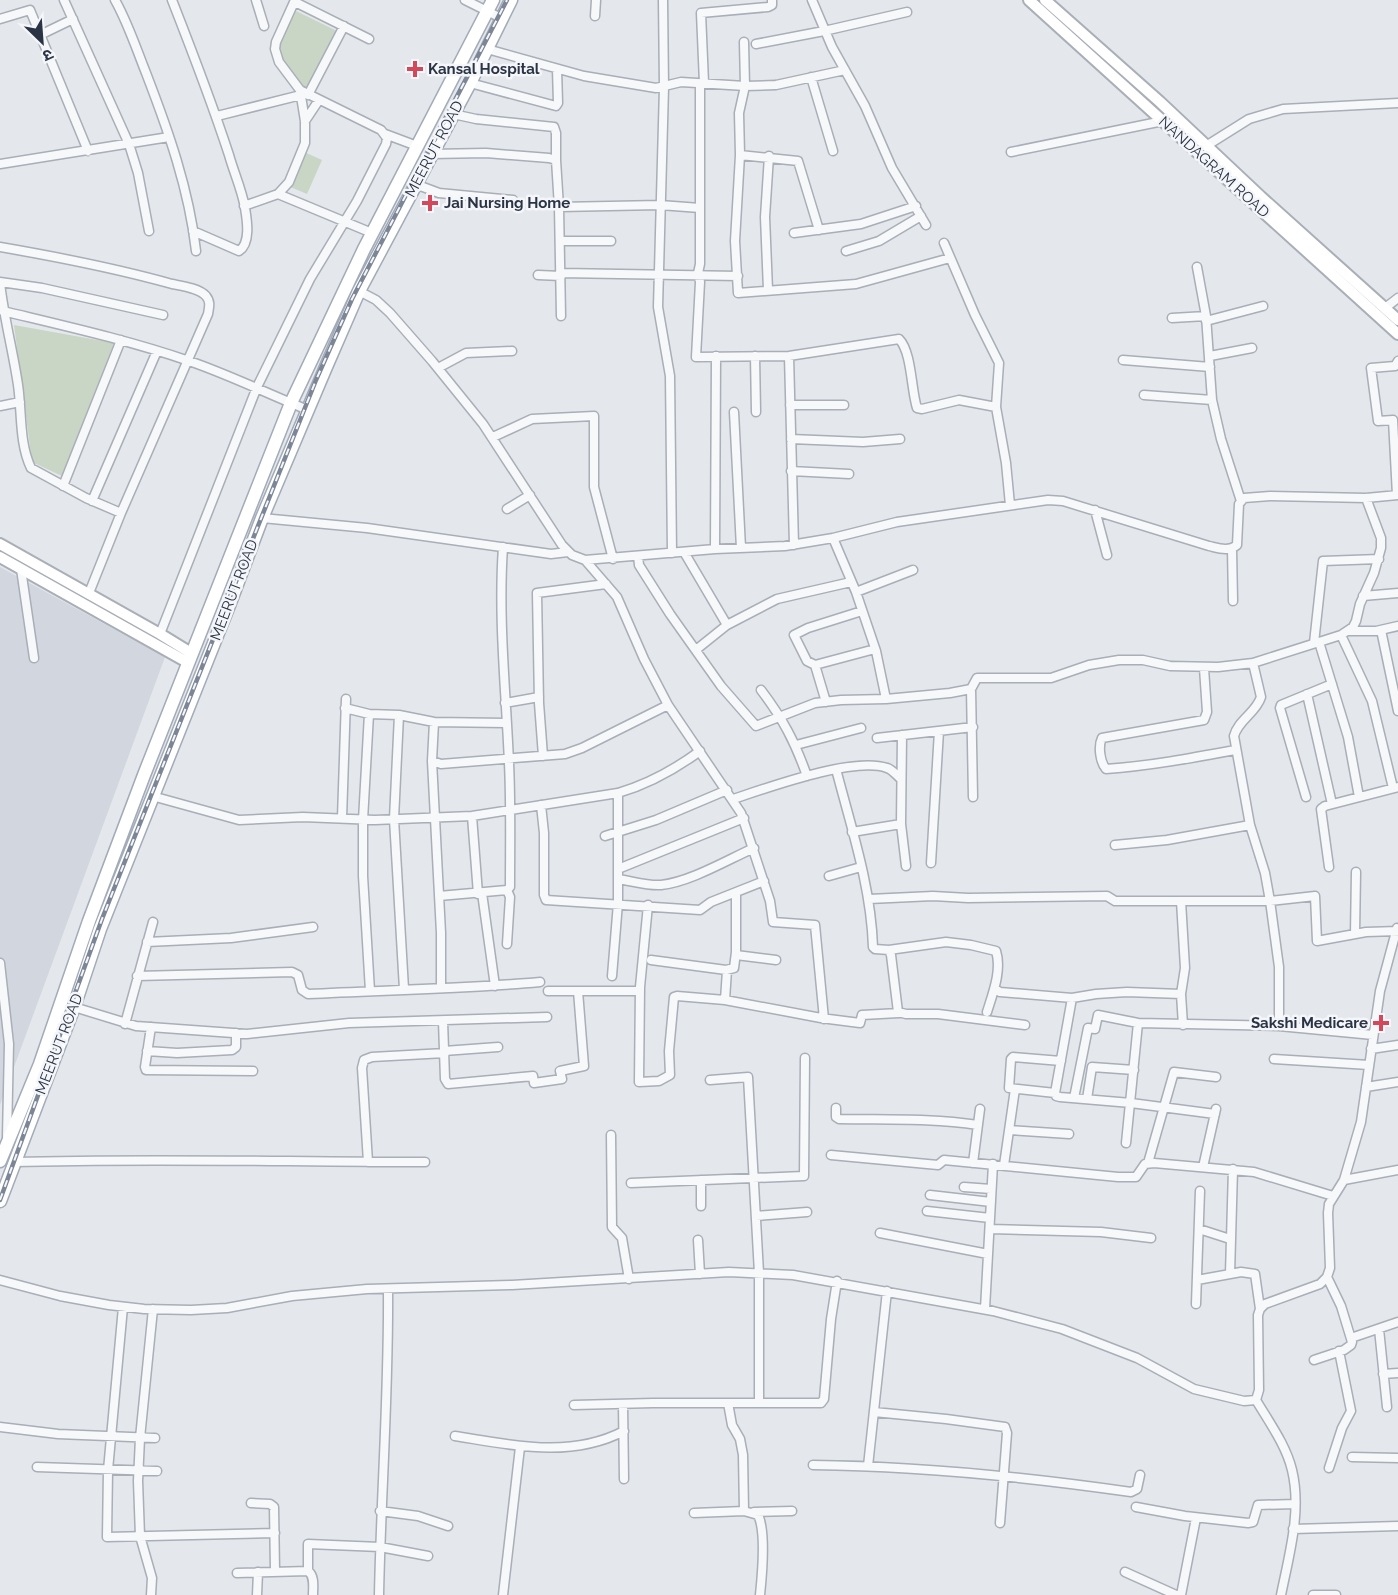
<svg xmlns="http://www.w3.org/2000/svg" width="1398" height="1595" font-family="Raleway,'Noto Sans Devanagari',sans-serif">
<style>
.built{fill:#d2d6de}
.green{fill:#c9d6c5}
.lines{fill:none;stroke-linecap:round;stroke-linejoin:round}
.street-casing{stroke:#a9aeb7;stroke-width:11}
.secondary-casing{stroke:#a9aeb7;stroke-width:14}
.primary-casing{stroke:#a3abb8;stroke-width:15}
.street{stroke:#f7f8fa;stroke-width:8}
.secondary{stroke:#fff;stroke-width:10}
.primary{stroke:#fff;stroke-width:12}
.rail-casing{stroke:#7d8696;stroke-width:4.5}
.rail{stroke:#f4f6f9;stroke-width:2;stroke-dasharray:7;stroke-linecap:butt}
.poi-dot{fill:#d1495b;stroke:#f4f6f9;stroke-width:2}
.labels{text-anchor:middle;stroke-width:5;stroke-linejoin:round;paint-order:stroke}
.poi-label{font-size:15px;font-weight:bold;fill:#2b3445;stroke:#f4f6f9;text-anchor:start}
.street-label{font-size:15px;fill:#2b3445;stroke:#f4f6f9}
</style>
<rect width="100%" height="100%" fill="#e4e7ec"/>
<path class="built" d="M0 567 165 657 0 1105Z"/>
<path class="green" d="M296 11 337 31 306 90C292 80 275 60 280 42 282 31 290 21 296 11Z
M304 152 322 160 307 194 288 186Z
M14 325 114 343 62 476 32 462Z"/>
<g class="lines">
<defs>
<path id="street" d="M64 0 129 144 138 173 149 231
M115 0C128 23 136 48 146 73 168 130 189 189 196 251
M172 0C192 51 212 103 229 155 234 173 242 190 245 208 247 220 251 243 239 251L193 231
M256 0 264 26
M465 0 503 19
M663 0 664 87 658 307 670 376 672 553
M812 0 832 47 865 106 892 168 926 225
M295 2 369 39
M595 16 596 0
M0 19 30 10 88 151
M40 35 73 19
M744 42 745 86 739 113 740 155 735 241 738 293 856 284 950 258
M756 44 824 31 907 12
M487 49 584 76 656 88 681 82 745 86 776 85 845 70
M811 77 833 151
M470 83 556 106 558 103 557 69
M700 83V264L698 273 700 282 696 357 789 356 899 339C912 352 911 390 917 408L922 409 959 400 996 407
M704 83 701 13 768 7 772 5V0
M308 95 344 26
M453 114 476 119 554 127 556 133V160
M217 116 301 95
M305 121 319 100
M385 134 417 146
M1206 146 1249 119 1283 109 1398 103
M1011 152 1163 121
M431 154 486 153 549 158 556 160 559 207 561 316
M740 155 798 161 819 230
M0 164 169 137
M415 184 439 193 513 200
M278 194 372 233
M244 206 278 194 289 182 305 143V121L300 90
M559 207 660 205 700 208
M794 233 861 224 916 206
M560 241H611
M944 243 975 315 999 363 996 407 1006 463 1010 505
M0 247C58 257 115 268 172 284 182 286 199 288 206 296 211 302 209 307 208 314L121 513 89 593
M846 251 879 241 921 216
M1197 267 1206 316 1212 400 1221 439 1241 501
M561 273 738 276
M538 275 561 276
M0 282 42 288 163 315
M0 283C4 318 13 351 18 385 22 412 19 443 31 468L86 498 121 513
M768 290 765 217 769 156
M359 291 376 300 390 313 432 361 483 424 562 545 572 555 585 560 715 549 785 546 833 538 897 522 1048 500 1063 501 1209 546C1218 548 1229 552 1237 545L1239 504 1244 498 1270 496 1366 498 1398 495
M1385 308 1398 298
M3 311C65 326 128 340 189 361 230 375 268 394 308 410
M1172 318 1206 316
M1206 321 1263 306
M755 356 756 412
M789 356 794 545
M1210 356 1252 348
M1123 360 1210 367
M438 368 466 353 512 351
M1144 395 1212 400
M790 405H844
M0 406 20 402
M734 412 741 548
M493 437 532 419 594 416V487L613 559
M791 439 863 442 900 439
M791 471 849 474
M63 486 121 340
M1397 495 1393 420 1378 421 1371 368 1395 366 1398 361
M92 501 157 351
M507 509 530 495
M1095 510 1107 555
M262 518 367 528 551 554 568 552
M833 538 856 592 876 651 886 699
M715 549 716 356
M1232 549 1233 601
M684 552 727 625
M638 556 639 565 670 614 721 686 756 726 815 703 841 700 886 699 950 693 971 689 977 678H1051L1089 665 1119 660H1143L1170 666 1218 667 1253 663 1341 635 1353 627 1356 621 1360 604 1374 573 1381 548V538L1366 498
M585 560 617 597 644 659 668 705 741 813 770 901 773 922 815 925 824 1019
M21 569 34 658
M856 592 913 570
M1363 596 1398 593
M1381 630 1398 711
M1349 631H1376L1398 626
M160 634 257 387 310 279 357 201 386 144 387 138 381 130 300 90 279 62 275 49 276 42 295 0
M1341 635 1372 701 1393 788
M1319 642 1348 737 1359 797
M1314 643 1323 561 1379 559
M697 649 727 625 777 599 851 582
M1253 663 1261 697C1256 713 1238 720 1234 736L1250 825 1265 873 1270 901 1279 967V1026
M815 665 875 649
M1204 668 1207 712 1204 720 1102 738C1098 746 1100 762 1106 769 1149 766 1192 758 1235 750
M971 689 973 797
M761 690C783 719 795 742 807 776
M1307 694 1332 804
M826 702 815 665 807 661 794 635 808 628 862 611
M505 703 539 697
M345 708 369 714 399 715 434 722 506 723
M369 714 363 820V876L370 991
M399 715 394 819 404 989
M434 722 432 761 441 933V988
M902 735 901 824 906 866
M877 738 973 727
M796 745 861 728
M543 756 539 703 537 593 606 584
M432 761 441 764 565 754 582 748 668 705
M836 769C851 827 871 886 873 947L875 949 889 950 891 955 898 1012 906 1014H938L1025 1025
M152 796 239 820 303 817 375 820 472 816 618 793C649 784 674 770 700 751
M1306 797 1280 708 1281 705 1332 684
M733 799C767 788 854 756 887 768 892 769 897 776 901 779
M541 805 544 833V895L546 900 700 910 711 902 764 881
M472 816 478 894
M342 818 346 699
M852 832 901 824
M605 836 656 820 727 790
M1115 845 1167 840 1250 825
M931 863 939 731
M1329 867 1321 809 1325 806 1398 787
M618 869 744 818
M829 876 861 867
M618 879C632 881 647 886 661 885 690 882 727 860 754 848
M482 893 495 986
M439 896 507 890 510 887C510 846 511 805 509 763 506 691 498 619 503 547
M869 899 933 896 968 898 1107 896 1115 901H1270L1315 896 1317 941 1366 932 1398 931
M1181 901 1185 968 1181 994 1183 1025
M648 905 640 987 639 1082 659 1081 670 1075 669 1051 674 997 677 996 725 1000 821 1018 860 1023 862 1015 899 1013
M1355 934 1356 872
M147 942 231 938 313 927
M507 944 510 897 507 890
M889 950 946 942 971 945 996 951C1002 970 993 993 987 1012
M736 955 776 960
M651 960 726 970 734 968 736 952V893
M0 963 9 1044 7 1136
M137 976 292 972 298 975 302 990 308 994C385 990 463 989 540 982
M612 976 618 903V793
M995 989 1000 992 1072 998 1096 994 1127 992 1181 994
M548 991H640
M725 1000 727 970
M74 1007 136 1026 247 1034 349 1023 547 1017
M443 1021 445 1079 448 1084 533 1076 534 1083 562 1079 560 1071 584 1066 578 991
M125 1024 153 922
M151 1027 145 1067 146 1070 253 1071
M1371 1049 1398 1045
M147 1051 177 1053 232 1050 236 1047V1033
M444 1051 498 1047
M1274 1059 1369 1065
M1061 1061 1013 1057 1011 1059 1009 1088 1055 1093 1056 1096 1060 1097 1131 1103 1215 1114
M710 1080 748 1077 759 1273V1403
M1366 1087 1398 1082
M1055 1093 1072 998
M1074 1098 1088 1028 1095 1029 1098 1015 1138 1023 1279 1026 1373 1035
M1087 1099 1092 1067 1134 1070
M836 1108V1117L839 1119C886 1120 931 1118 978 1125
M1009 1130 1069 1134
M611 1135 612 1227 622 1238 629 1279
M1126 1143 1138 1023
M831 1155 938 1165 944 1160 1118 1177H1136L1145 1164 1154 1163 1254 1172 1333 1196
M14 1162C151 1158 288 1162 425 1162
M368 1162 362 1068 364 1060 372 1057 445 1053
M973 1163 980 1109
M1148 1163 1174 1072 1216 1077
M1004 1165 1015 1089
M1203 1167 1216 1109
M701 1180V1206
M1344 1180 1398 1170
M631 1183 804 1176 805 1058
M964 1187 991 1189
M930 1195 991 1202
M927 1211 990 1218
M756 1216 807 1212
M990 1229 1101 1232 1151 1238
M1199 1229 1230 1239
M880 1233 988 1254
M698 1240 700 1274
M1230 1274 1233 1169
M0 1280 60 1296 109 1305 144 1309 191 1310 227 1308 292 1296 367 1289 512 1285 729 1272 793 1275 993 1311 1062 1329 1137 1358 1194 1389 1244 1401 1256 1400
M1197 1280 1241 1272 1255 1274 1260 1309
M1196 1304 1200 1191
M123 1307 108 1470 107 1537 275 1533
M985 1309 993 1164
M1379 1329 1387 1407
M1351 1338 1398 1322
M1314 1360 1344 1350 1351 1345 1352 1342 1341 1306 1327 1277
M1383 1374 1398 1373
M1256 1400 1259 1390 1258 1315 1260 1309 1265 1304 1320 1284 1327 1277 1330 1268 1328 1213 1329 1204 1344 1180 1361 1122 1380 991 1397 928
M1256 1400C1269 1422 1286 1445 1292 1470 1302 1511 1289 1555 1281 1595
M728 1403 732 1425 740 1439 743 1455 744 1511
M623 1404 624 1479
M574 1405 653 1403H821L824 1399 831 1319 837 1281
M874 1412 946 1419 1005 1427 1007 1433 1000 1523
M0 1427 58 1434 155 1438
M455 1436C512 1445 570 1459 624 1431
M1352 1457 1398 1458
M813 1465C920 1466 1026 1477 1131 1492L1137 1489 1140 1475
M868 1466 887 1291
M37 1467 157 1471
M1329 1468 1342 1428 1351 1411 1339 1351
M251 1503 270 1504 274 1507 275 1571
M1136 1507 1185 1516 1248 1523 1253 1522 1258 1505 1295 1504
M380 1511 418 1516 448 1526
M754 1512 792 1511
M694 1513 744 1511 758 1515C766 1531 762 1576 760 1595
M1293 1529 1398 1526
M308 1571V1544L380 1547 428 1556
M1125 1572 1176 1595
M237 1573 308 1571C315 1576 313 1587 313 1595
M151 1595 152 1578 140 1536 138 1481 140 1438 153 1309
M257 1595 258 1572
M379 1595C381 1493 389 1391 388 1289
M503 1595 520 1447
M1181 1595 1196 1518
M1313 1595H1336"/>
<path id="secondary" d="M1029 0 1398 334
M1045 0 1160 102 1261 197 1398 320
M0 544 160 634 191 653
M0 557 187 662"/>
<path id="primary" d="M0 1161 40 1064 89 921 144 775 291 403 364 249 493 0
M0 1201 74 1007 100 929 230 603 262 518 326 367 359 291 470 83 511 0"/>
</defs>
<use href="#street" class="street-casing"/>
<use href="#secondary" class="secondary-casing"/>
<use href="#primary" class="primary-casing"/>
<use href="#street" class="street"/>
<use href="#secondary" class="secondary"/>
<use href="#primary" class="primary"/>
<defs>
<path id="rail" d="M0 1200 102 919 316 380 352 299 507 0"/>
</defs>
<use href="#rail" class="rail-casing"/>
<use href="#rail" class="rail"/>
</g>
<g class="poi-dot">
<path d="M412 60h6v6h6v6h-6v6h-6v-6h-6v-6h6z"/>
<path d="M427 194h6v6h6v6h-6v6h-6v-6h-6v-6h6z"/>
<path d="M1378 1014h6v6h6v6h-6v6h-6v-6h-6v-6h6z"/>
</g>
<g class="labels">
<g class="poi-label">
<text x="428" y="74">Kansal Hospital</text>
<text x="444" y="208">Jai Nursing Home</text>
<text x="1368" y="1028" text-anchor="end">Sakshi Medicare</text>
</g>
<g class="street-label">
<text transform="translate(434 149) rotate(-62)" y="5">MEERUT ROAD</text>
<text transform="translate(1214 167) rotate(42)" y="5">NANDAGRAM ROAD</text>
<text transform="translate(234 590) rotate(-69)" y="5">MEERUT ROAD</text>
<text transform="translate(59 1044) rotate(-69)" y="5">MEERUT ROAD</text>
</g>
</g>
<g transform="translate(42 42) rotate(155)" stroke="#f4f6f9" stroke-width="4.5" paint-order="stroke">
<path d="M0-4.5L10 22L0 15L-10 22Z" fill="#2b3445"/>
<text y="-9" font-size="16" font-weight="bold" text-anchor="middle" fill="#2b3445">उ</text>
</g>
</svg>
